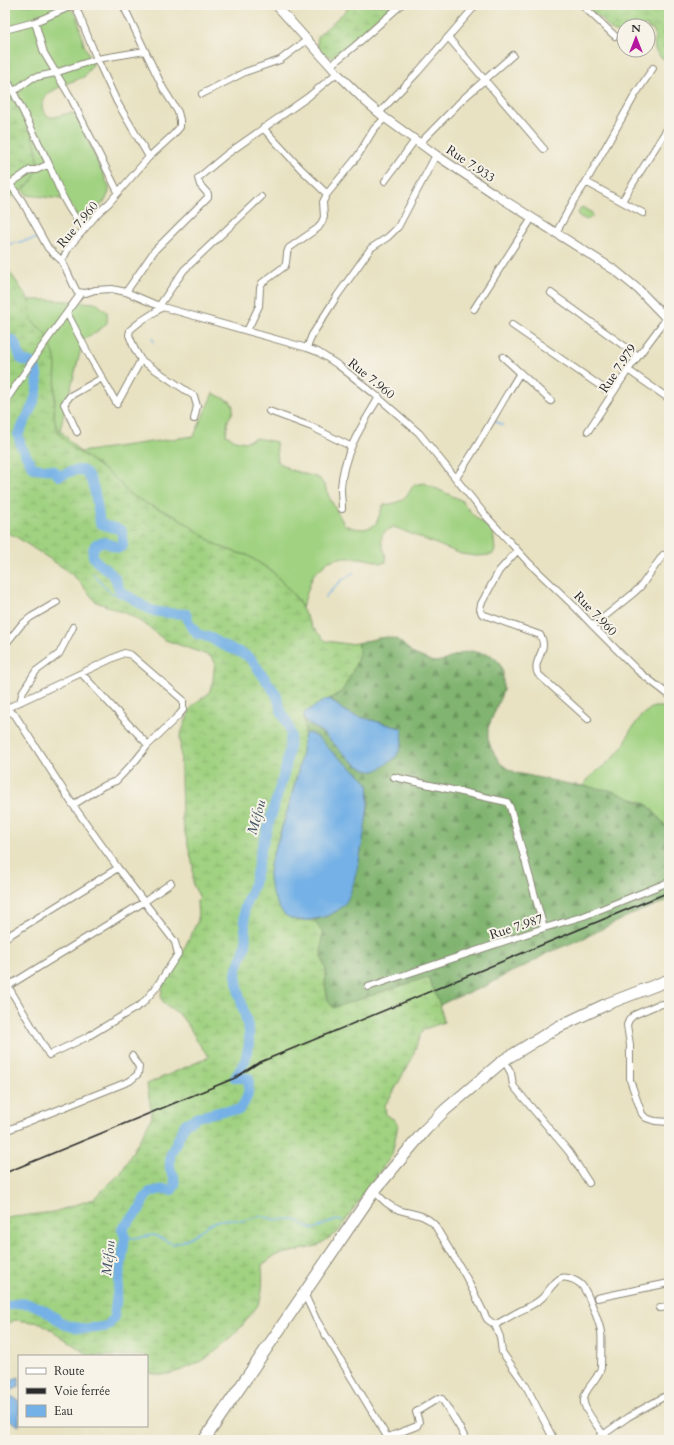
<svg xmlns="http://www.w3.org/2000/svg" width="674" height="1445" font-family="Cardo,serif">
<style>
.grass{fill:#a0d281;stroke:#667e56}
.forest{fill:url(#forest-firs);stroke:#56704d}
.wetland{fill:url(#wetland-marsh);stroke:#667e56}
.water{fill:#74b1e6;stroke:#506e88}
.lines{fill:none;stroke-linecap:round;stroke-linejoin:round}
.stream{stroke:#74b1e6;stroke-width:1.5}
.river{stroke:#74b1e6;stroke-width:10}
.street-casing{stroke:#8a8676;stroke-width:8}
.secondary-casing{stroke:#8a8676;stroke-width:10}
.highway-casing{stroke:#8a8676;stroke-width:13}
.street{stroke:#fff;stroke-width:6}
.secondary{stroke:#fff;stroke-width:8}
.highway{stroke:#fff;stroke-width:11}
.rail{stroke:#2b2b2b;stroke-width:1.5}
.labels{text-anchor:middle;stroke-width:4;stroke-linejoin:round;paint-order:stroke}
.street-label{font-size:13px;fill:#2b2b2b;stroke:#f7f3e8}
.water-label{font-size:14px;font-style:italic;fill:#415363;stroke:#f7f3e8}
</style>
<defs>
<pattern id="forest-firs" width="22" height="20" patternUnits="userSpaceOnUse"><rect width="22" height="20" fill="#80b46f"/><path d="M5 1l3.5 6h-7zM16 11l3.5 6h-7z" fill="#69935b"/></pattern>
<pattern id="wetland-marsh" width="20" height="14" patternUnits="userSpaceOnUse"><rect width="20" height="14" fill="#a0d281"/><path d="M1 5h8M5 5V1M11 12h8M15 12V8" fill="none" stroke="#8ab470"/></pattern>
</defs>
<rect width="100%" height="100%" fill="#f7f3e8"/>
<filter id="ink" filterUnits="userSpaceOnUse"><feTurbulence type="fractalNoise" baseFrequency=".025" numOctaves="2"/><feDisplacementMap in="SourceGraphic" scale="8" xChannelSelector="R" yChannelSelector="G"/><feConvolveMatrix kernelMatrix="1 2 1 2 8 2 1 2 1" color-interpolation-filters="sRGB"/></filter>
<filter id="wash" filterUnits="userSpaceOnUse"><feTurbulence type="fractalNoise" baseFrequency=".012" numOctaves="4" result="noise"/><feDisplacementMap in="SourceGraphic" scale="16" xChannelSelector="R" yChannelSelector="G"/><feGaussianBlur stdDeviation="0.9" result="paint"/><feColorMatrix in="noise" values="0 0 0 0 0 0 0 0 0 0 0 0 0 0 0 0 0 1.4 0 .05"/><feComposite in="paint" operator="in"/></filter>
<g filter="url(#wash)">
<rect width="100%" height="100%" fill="#e8e2c2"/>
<path class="grass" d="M5 5H66L77 16 84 45 93 64 84 77 65 84 47 94 44 99 42 108C44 110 45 115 48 116 54 121 66 110 76 114L109 187V192L105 201 101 204 98 212 86 228 81 226 73 208 61 199 27 195 23 189 30 182 19 107 5 94Z
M582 207 592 213 593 216 590 217 587 220 578 216V213Z
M29 300H52L96 303 107 312C107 315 108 320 107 322 105 329 88 335 83 341L60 430 80 452 194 436 213 393 231 402 233 407V412L228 420 226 435 235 440 245 442 256 438 276 442 278 462 291 470 319 478 325 486 329 497 344 524C351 529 370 532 376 523 379 518 381 510 383 505 401 503 404 500 414 485L424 483 461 500 473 515 493 531 495 550 492 555 476 556 461 554 394 527C371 535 387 548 386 562L381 563 371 560 361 558H339L329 561 313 575 302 608 297 599 273 572 247 555 238 553 218 546 176 516 147 504 129 494 116 479 91 460 74 449 60 435 56 426 54 416 55 395 46 334 31 320Z
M654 707H669V830L649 806 640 801 583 786 587 779 611 760 624 745 630 731 642 715 650 709Z"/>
<path class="forest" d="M388 637 398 640 414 654 433 662 443 661 461 653 471 651 491 655 499 662 503 672V691L488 728V739L491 748 500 763 508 769 517 773 569 784 610 790 649 806 669 830V900L628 916 584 938 547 953 531 963 505 975 488 985 450 1000 440 1005 428 977 333 1008 328 1001 325 985 326 970 321 955 322 932 314 920 324 917 337 911 358 866 369 803V793L368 784 363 777 343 762 317 738 311 733 305 734V735L304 719 307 723 323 733 345 754 379 769 385 764 394 759 400 728 353 715 343 710 331 699 342 691 359 655 358 643 378 638Z"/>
<path class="wetland" d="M352 5H393L373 21 363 32 351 42 335 58C323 56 315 48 318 36Z
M586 5H669V64C665 60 657 55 655 49 653 42 657 36 653 29H648V26H624V33L615 32 611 30 601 18 593 13Z
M5 94C9 98 15 102 19 106 23 112 25 120 28 126 44 159 43 185 5 199Z
M5 265 29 300 31 320 46 334 54 354 56 364 54 416 56 426 60 435 74 449 91 460 116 479 129 494 147 504 176 516 218 546 238 553 247 555 273 572 297 599 312 627 326 641 348 644 358 643 359 655 352 673 342 691 304 715 305 735 302 756 291 799 273 854V894L281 910 298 921 314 920 322 932 321 955 326 970 325 985 328 1000 333 1008 428 977 440 1005 444 1022 425 1029 421 1033 410 1063 402 1076 393 1093 385 1105 386 1115 395 1120 398 1125 392 1155 364 1193 339 1231 317 1246 274 1256 262 1265C263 1277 263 1289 260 1301 258 1306 254 1310 251 1314 231 1343 198 1370 162 1375 157 1376 152 1373 147 1372V1356H90L41 1323 15 1320 5 1325V1218L54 1212 93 1199 121 1173 152 1117 147 1084 209 1057 197 1041 190 1028 180 1015 165 1004 162 1000 161 995 163 986 167 977 180 957 198 920 197 901 200 898 193 885V866L182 820 180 736 191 708 198 701 207 695 212 687 215 662 210 656 163 639 149 627 128 614 96 602 77 579 65 569 15 536 5 532Z"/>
<path class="water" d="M330 699 343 710 353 715 400 728 402 730C404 740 400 756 391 761 385 764 378 773 370 771 354 768 332 740 319 730 315 727 309 725 306 722 303 719 304 717 304 713L325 700Z
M306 733C316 733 326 746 332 752 339 758 367 779 368 784 372 800 356 889 346 902 339 912 327 917 315 919 301 922 286 921 279 907 274 898 270 888 269 878 268 864 275 850 279 837 283 824 288 811 291 797 295 783 299 770 301 756 303 749 302 738 306 733Z
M19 1377V1387L10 1391 7 1381Z
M5 1392 19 1401V1426L5 1417Z"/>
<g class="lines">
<path class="stream" d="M5 245 39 238
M152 338 154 342
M495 421 503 425
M93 574 111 593 116 594
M325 597 341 581 354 572
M125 1237 135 1238 154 1235 173 1244 183 1241 196 1234 208 1225 219 1220 230 1219 242 1221 261 1216 277 1220 293 1219 313 1229C323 1227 331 1219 342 1220"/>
<path class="river" d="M5 339 13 340 16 345 21 359 34 364C45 392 29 411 18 435L21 446 32 466 34 468 53 470 59 476C65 474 73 469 80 470 95 471 98 512 100 523 107 528 116 526 122 531L123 546 119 548 104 542 96 544C84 561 107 566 115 578 117 582 119 588 121 593 132 596 140 605 151 610 163 614 174 613 186 614L189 623 197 634 211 638 220 644 244 654 251 659 276 694 282 713 288 724 291 735 286 767 261 850 254 884 248 898 244 910 246 945 237 968 236 975 239 994 249 1030V1044L245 1061 235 1078H249C249 1093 248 1099 239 1110L222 1111 198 1117 185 1124 170 1156V1169L174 1176 175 1185 172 1190 163 1189 150 1192 144 1199 140 1209 122 1229 125 1237 114 1317 108 1326C94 1329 80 1330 66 1325 61 1323 57 1319 53 1316 36 1304 25 1300 5 1306"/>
</g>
</g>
<g filter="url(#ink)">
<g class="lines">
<defs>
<path id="street" d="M75 5 97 59 117 102 149 157
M132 5 125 9 163 88 178 112 180 120V127L173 135 149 157 109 203 99 212 69 247 62 261 77 292 86 293 95 290 112 289 126 292 159 306 307 348 318 352 338 365 372 392 419 433 486 516 529 563 575 607 593 626 638 671 669 695
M582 5 615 36
M35 22 44 53 71 98 118 192
M5 30 35 22 74 5
M448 37 544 149
M330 66 356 45 401 5
M5 75 49 164 36 170H30L10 184 22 201 48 248 62 261
M13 92 32 78 55 73 97 59 145 51
M202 94 245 72 280 60 307 40
M379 113 417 73 476 5
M263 128 301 169 327 194
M420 143 463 99 513 55
M49 164C58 186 67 212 85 228
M385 181 415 140
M586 182 643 213
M622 201 669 126
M556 233 574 200 583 187 635 95 653 68
M126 292 155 250 208 197V194L200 185 198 178 227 154 308 97 337 73
M551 293 638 356
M159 306 184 270 261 197
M163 307 141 321 130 330 129 335 135 350 141 360 194 396 197 406 194 419
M474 309 532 218
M67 313 90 357 117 404
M512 325 612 394
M247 331 259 306 260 288 262 283 285 266C288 260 285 254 289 248L318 228 322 222 324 217 323 202 327 194 357 157 374 129 385 118
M307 348 312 335 337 296 371 248 388 237 398 227 436 155
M503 357 551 401
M628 370 668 398
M5 402 39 351 81 293
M117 404 141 360
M269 411 312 427 350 446
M588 431 628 370 666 319
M77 432 64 404 70 396 102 378
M456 478C480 444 498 408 520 373
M342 509C342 502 341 495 341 488 343 453 362 426 379 397
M517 551 499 571 481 604 480 609 482 614 540 635C550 650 531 660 538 674L588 719
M593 626 635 592 641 586 663 555
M5 645 21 625 31 617 57 602
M82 674 148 745
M20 702 23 691 36 671 59 654 73 627
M5 708 15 715 73 805 118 868 175 942 178 954 155 989 142 1004 87 1037 49 1055 5 981
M5 709 124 653 131 655 183 700V710L179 715 148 745 136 760 116 781 103 786 73 805
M394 777 507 802 510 807 544 928
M5 938 118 868
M368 987 544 928 584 916 669 882
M5 988 144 902 171 883
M669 1003 657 1005 634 1015 629 1020 627 1025 630 1045V1080L642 1114 646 1118 655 1121 669 1122
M504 1060 511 1073 513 1085 515 1088 569 1152 589 1183
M5 1131 130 1081 138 1074 139 1067 132 1056
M374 1191C382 1199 388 1206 399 1210 412 1214 424 1214 434 1224L465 1275 487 1319 495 1325 500 1337 502 1352 526 1386 554 1440
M304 1293 316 1319 389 1440
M597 1298 669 1283
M660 1308 669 1307
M495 1325C502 1321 509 1317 516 1313 525 1308 535 1305 542 1298 547 1293 555 1280 561 1278 567 1276 579 1281 583 1287 589 1296 599 1321 601 1332 602 1336 601 1364 601 1368 598 1380 582 1390 584 1403 586 1412 598 1427 603 1434
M388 1437 417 1426 419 1422 416 1412 439 1398 442 1399 460 1428 466 1440
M596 1440 628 1417 669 1394"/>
<path id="secondary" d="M276 5 337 73 366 102 385 118 436 155 493 193 616 271 639 290 669 321"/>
<path id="highway" d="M204 1440 374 1191 426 1129 445 1110 504 1060 558 1027 607 1004 669 980"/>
</defs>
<use href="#street" class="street-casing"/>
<use href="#secondary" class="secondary-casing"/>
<use href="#highway" class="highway-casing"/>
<use href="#street" class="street"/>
<use href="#secondary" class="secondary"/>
<use href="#highway" class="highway"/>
<path class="rail" d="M5 1173 235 1078 258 1063 669 892"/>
</g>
</g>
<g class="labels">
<g class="street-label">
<text transform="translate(471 163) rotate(34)" y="5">Rue 7.933</text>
<text transform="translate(77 224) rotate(-50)" y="5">Rue 7.960</text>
<text transform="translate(617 368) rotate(-56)" y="5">Rue 7.979</text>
<text transform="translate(372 378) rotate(39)" y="5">Rue 7.960</text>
<text transform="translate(596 613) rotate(46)" y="5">Rue 7.960</text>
<text transform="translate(516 926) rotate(-18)" y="5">Rue 7.987</text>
</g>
<g class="water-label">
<text transform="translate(256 817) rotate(-74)" y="5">Méfou</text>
<text transform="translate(108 1258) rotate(-84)" y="5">Méfou</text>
</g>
</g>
<rect width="674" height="1445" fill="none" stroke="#f7f3e8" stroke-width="20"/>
<rect x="18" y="1355" width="130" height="72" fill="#f7f3e8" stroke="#a5a39c"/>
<rect x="26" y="1368" width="20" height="6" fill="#ffffff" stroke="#a5a39c"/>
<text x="54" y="1375" font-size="12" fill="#2b2b2b">Route</text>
<rect x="26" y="1388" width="20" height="6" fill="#2b2b2b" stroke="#a5a39c"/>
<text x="54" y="1395" font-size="12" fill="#2b2b2b">Voie ferrée</text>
<rect x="26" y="1405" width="20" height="12" fill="#74b1e6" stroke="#a5a39c"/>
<text x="54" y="1415" font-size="12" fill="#2b2b2b">Eau</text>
<g transform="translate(636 38)"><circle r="19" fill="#f7f3e8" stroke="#a5a39c"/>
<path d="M0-3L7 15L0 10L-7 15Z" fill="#b5179e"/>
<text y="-6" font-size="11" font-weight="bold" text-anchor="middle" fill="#2b2b2b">N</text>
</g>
</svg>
